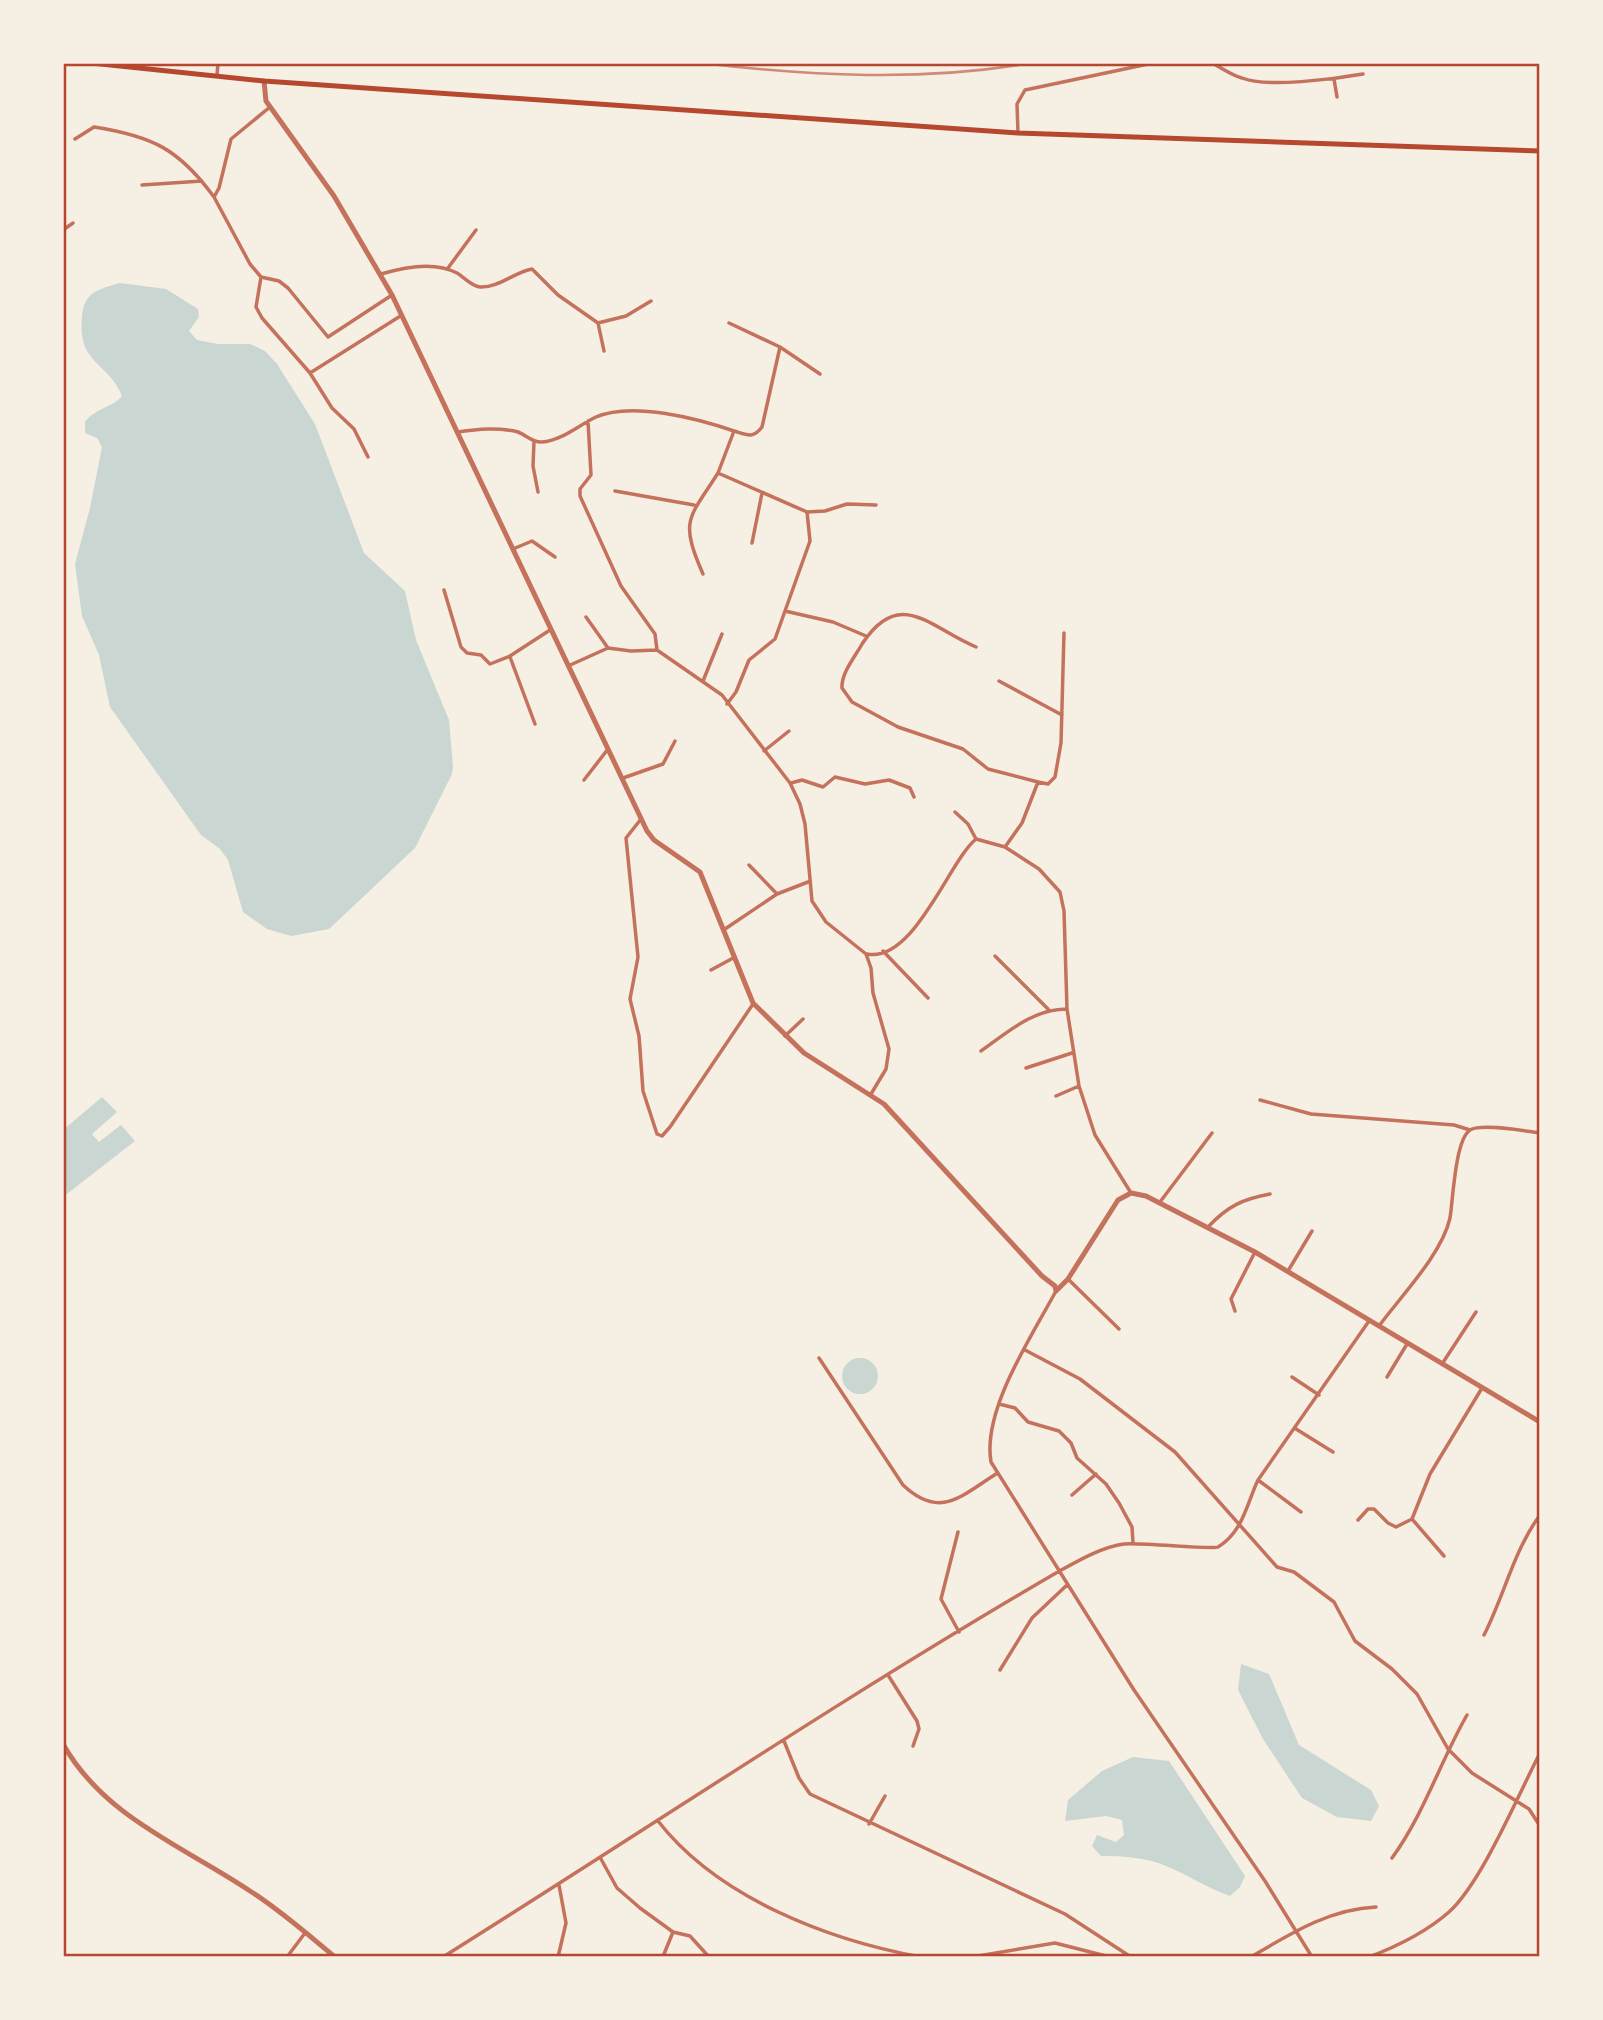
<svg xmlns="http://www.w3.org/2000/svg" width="1603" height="2020" font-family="'Open Sans',sans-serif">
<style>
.water{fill:#c9d6d2}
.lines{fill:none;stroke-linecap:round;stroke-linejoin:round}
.minor{stroke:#c5725c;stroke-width:3.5}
.tertiary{stroke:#c5725c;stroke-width:5}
.secondary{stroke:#b5482f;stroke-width:5}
.rail{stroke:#cf8b77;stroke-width:2.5}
.neatline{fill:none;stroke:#b5482f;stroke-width:2.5}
</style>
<rect width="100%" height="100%" fill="#f6efe4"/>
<path class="water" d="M120 283 166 289 198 309 199 317 189 331 197 340 218 344H250L265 351 277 364 315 424 364 553 405 591 416 640 449 720 453 766 452 774 415 848 329 929 291 936 267 929 243 912 228 860 220 849 201 835 110 707 99 655 82 616 75 564 90 508 102 447 97 438 85 433V422C95 408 112 408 122 396 108 361 77 365 82 316 84 292 99 289 120 283Z
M102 1097 117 1112 92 1134 99 1142 121 1125 135 1141 63 1197V1130Z
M842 1376a18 18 0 1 1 36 0a18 18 0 1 1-36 0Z
M1241 1664 1269 1674 1299 1745 1371 1790 1379 1806 1371 1821 1337 1817 1302 1798 1263 1739 1238 1690Z
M1133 1757 1169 1761 1245 1876 1240 1887 1230 1896C1207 1888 1188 1875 1166 1866 1146 1857 1122 1856 1101 1856L1092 1846 1097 1835 1116 1842 1124 1835 1122 1820 1106 1816 1065 1821 1068 1800 1102 1771Z"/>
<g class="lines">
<path class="minor" d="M1212 63C1222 68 1231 75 1242 78 1267 88 1335 79 1363 74
M217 75 218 63
M1334 79 1337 97
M270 107 231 139 219 188 214 197 250 264 261 277 279 281 288 288 328 337 392 295
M1018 133 1017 104 1025 90 1153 63
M75 139 94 127C152 136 179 149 214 197
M142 185 202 181
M63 230 73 223
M448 268 476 230
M381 274C404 267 435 261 457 273 464 277 471 286 480 287 498 288 515 272 532 269L558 295 598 323 626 316 651 301
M261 277 256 307 262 318 310 373 332 408 354 429 368 457
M598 323 604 351
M729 323 780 347 820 374
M310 373 402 315
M588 421 591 475 580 489V496L621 586 655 634 657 650
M734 431C747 435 753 439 762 427L780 347
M458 432C478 429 498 427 518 432 526 435 533 443 542 442 561 441 579 425 596 417 632 401 699 419 734 431L718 473 807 512 810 541 775 639 749 660 736 692 727 704
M534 441 533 466 538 492
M615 491 694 505
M807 512 825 511 847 504 876 505
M752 543 762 493
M513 549 532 541 555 557
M703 574C679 519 689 519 718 473
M444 590 461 647 467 653 481 655 490 664 510 656 550 630
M785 611 833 622 866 636
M586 617 608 648
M976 647C930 628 900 586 862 644 855 657 841 673 842 688L852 702 898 727 963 749 988 769 1038 782
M510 657 535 724
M568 666 608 648 631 651 657 650 722 695 790 783 800 804 805 824 812 901 826 922 866 954 871 968 873 993 889 1049 886 1069 871 1094
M703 681 722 634
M999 681 1062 715
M764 751 789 731
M623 778 663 764 675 741
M584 780 608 749
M791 783 802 780 823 787 835 777 865 784 889 780 910 788 914 797
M955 812 968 824 976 839
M641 819 626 838 638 957 630 999 639 1036 643 1091 657 1134 662 1136 670 1127 753 1004
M1005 847 1022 823 1038 782 1048 784 1055 777 1061 743 1064 633
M749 865 777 894
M725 929 777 894 808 882
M883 951 928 998
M867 954C914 963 949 861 976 839L1005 847 1039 869 1060 892 1064 911 1067 1009 1079 1086 1095 1135 1131 1193
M995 956 1048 1009
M711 970 735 957
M785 1036 803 1019
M981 1051C1008 1032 1033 1009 1067 1009
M1026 1068 1072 1053
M1056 1096 1079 1086
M1260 1100 1311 1114 1454 1125 1470 1130
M1160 1202 1212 1133
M1209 1226C1228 1206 1243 1199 1270 1194
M1288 1271 1312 1231
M1068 1279 1119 1329
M1056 1291C1032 1336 982 1410 991 1462L1134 1690 1265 1881 1312 1957
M1235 1311 1231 1299 1255 1252
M1379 1326C1401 1296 1442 1254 1450 1218 1453 1200 1455 1140 1470 1130 1482 1123 1525 1131 1540 1133
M1025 1350 1080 1379 1175 1452 1277 1567 1294 1572 1334 1602 1355 1641 1392 1669 1417 1694 1448 1749 1472 1773 1529 1809 1540 1826
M819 1358 903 1485C940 1520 961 1496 996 1474
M1442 1364 1476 1312
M1292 1377 1319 1395
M1387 1377 1407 1344
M999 1404 1015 1408 1028 1422 1059 1431 1071 1443 1077 1458 1106 1484 1119 1503 1132 1527 1133 1543
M1296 1429 1333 1452
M1258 1480 1301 1512
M1072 1495 1096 1474
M1412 1519 1444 1556
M1358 1520 1368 1509H1374L1388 1523 1396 1527 1412 1519 1430 1474 1482 1388
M958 1532 941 1599 959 1632
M1484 1635C1504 1596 1514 1550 1540 1515
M1000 1670 1032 1618 1067 1585
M888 1675 917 1721 919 1729 913 1746
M784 1741 799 1778 810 1794 1065 1914 1131 1957
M658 1821C718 1898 828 1940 921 1957
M869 1824 885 1796
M1392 1858C1424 1814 1440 1762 1467 1715
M601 1859 617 1888 640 1908 673 1932 690 1936 709 1957
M664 1954 673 1932
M287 1957 305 1933
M443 1957C647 1829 848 1694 1056 1573 1076 1562 1101 1547 1124 1544 1140 1542 1212 1550 1218 1547 1243 1532 1247 1503 1258 1480L1369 1321
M558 1957 566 1923 559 1885
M972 1957 1055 1943 1110 1957
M1251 1957C1290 1934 1329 1909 1376 1907
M1369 1957C1398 1946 1425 1933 1449 1912 1482 1882 1518 1795 1540 1753"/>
<path class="tertiary" d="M264 81 266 101 334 196 392 295 647 831 654 840 700 872 753 1003 804 1053 884 1104 1042 1276 1055 1286 1056 1291 1068 1279 1118 1200 1131 1193 1146 1196 1255 1252 1540 1422
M63 1744C104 1817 183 1846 250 1891 280 1910 307 1934 335 1957"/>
<path class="secondary" d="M91 63 264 81 1018 133 1540 151"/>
<path class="rail" d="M701 63C812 76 921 82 1031 63"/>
</g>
<rect width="1603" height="2020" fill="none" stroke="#f6efe4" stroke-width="130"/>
<rect x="65" y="65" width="1473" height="1890" class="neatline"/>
</svg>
